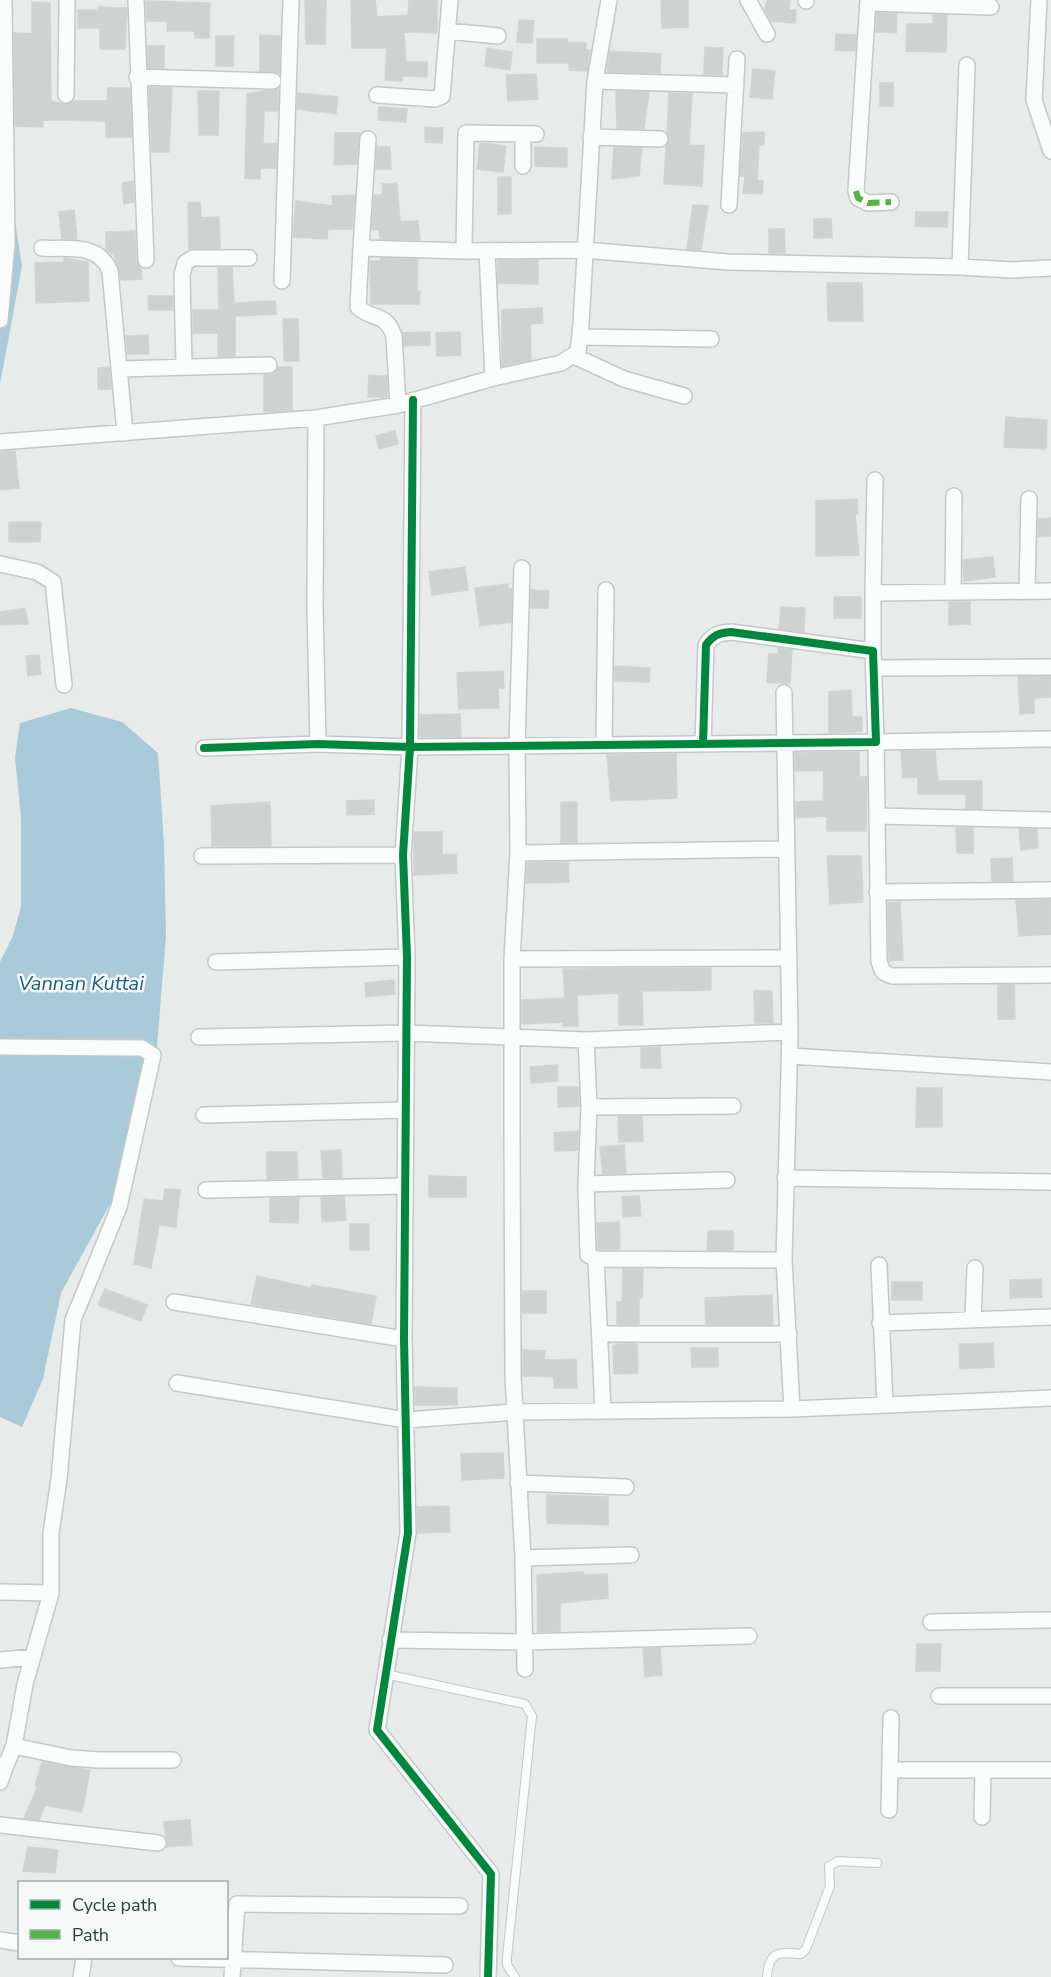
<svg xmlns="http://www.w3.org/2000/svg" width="1051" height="1977" font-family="'Nunito Sans',sans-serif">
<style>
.water{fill:#a9cbd9}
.building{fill:#ced3d2;stroke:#d0d5d3;stroke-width:1.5}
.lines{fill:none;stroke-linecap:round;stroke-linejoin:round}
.lane-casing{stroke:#c4c9c7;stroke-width:10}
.street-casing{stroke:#c4c9c7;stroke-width:18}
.lane{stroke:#fbfcfc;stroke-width:8}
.street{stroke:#fbfcfc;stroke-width:15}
.quiet{stroke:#55b346;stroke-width:6;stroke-dasharray:12 6;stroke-linecap:butt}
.cycleway-casing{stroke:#f5faf8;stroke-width:11}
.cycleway{stroke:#00873e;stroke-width:8}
.labels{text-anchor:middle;stroke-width:5;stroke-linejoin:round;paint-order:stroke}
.water-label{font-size:20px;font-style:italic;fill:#1e5e7c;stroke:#f5faf8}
</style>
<rect width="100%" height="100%" fill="#e7ecea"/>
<path class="water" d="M0 126 22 266 0 384Z
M71 708 122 722 158 753 164 844 166 936 155 1071 136 1157 61 1293 43 1379 22 1427 0 1417V962L12 938 21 907V818L15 757 20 723Z"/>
<path class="building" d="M305 0H326L325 44H306Z
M351 0H375L377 17 408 15 409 0H437V33L404 32 406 62H427V77L402 76V81L385 80 387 48H352Z
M661 0H688V27L662 28Z
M767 0H790L789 10H796L795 23 771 21 765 10Z
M146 1 210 3 209 38H195V31H167L168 21H147Z
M32 2 50 3 51 101 66 105 74 101H107L108 88H130L132 137H106V121L43 120V127L15 126 14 33 32 34Z
M98 7 127 8 125 49H100V28H78V10H98Z
M877 13 897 14 896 33 876 32Z
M933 15H947L946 52 906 51 907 24H933Z
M519 20 534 21 532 43 517 42Z
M836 34 856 35 855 51 835 50Z
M260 35 280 36 279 73 260 71Z
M216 36H234L233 66H216Z
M537 39H567V42L586 43V50H590L587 71 569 70V63H537Z
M148 46H164V68H148Z
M705 47 723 48 722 75 704 74Z
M487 48 512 52 510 70 485 66Z
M610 51 661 54 660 73 607 72Z
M753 69 775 71 772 99 750 97Z
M536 74 538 99 508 101 506 75Z
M880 83H893V106H880Z
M149 87 172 88 169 152H152Z
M278 89V111H264L263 143 277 144 276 168H260V179L245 178 247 94Z
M198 91H219L218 135H199Z
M616 91 649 92 644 129 617 128Z
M298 93 338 97 336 114 297 109Z
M669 93 692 94 689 145 704 146 702 186 664 184 666 147 670 140 667 132Z
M379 107 407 109 406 122 378 120Z
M425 127 443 128 442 143 425 142Z
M764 132V145H759L757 181H763L762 194 743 193 745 176H740L743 133Z
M335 133H360L357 164 334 165Z
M480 143 506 146 503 172 477 169Z
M377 147H390L391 169H376Z
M535 147 567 148V167L535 166Z
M614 147 642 148 639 176 612 179Z
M498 177H511V214H498Z
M133 181 134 202 124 204 122 183Z
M397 183 400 222 418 221 420 240 380 239 379 230 372 229 374 195H383L382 184Z
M355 195 352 229H328L327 239 293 237 296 201 333 206 332 196Z
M200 202 201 218 219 217 220 248 189 249 188 203Z
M693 205 708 206 701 250 687 249Z
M74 210 77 239H62L59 212Z
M916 212H948L947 227 915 226Z
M814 219H831L832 238H814Z
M769 229H784L785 253H769Z
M135 231 136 260 141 268 142 279 121 280 114 255 106 249V232Z
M64 258 88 262 89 301 36 303 35 263 64 262Z
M381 258 418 259 417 291H420L419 304H371L370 261H381Z
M498 260H538V284L498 283Z
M218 268H232L234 303 275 301 276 314 235 316V356L218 357V333H193V310H219Z
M827 283H862L863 321H828Z
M148 296H173V310H149Z
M542 308 543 323 530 324 531 360 502 366V310Z
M283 319H298L299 361H284Z
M430 332V345L404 346 403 333Z
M460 332 461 355 437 356 436 333Z
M148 335 149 354H128L126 336Z
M109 367 111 389H98V368Z
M278 367H292V410L264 412V375L274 374Z
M369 375 387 376V397H368Z
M1006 417 1047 420 1046 449 1004 447Z
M395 431 398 444 379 449 376 436Z
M15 451 19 488 0 490V452Z
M857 499 858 514H855L859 555 816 556V501Z
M1051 518V536L1038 537V519Z
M9 522H41L40 542H9Z
M993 557 995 577 964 581 963 560Z
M465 567 468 590 432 595 429 572Z
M508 584V589H512L511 622 480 626 475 588Z
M531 590 549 591 548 608H531Z
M834 597H861V618H834Z
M949 602H970V624L949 625Z
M781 607 805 608 804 632 779 629Z
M25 608 28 624 0 625V612Z
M778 648 792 650 790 684 767 682 769 654H778Z
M39 655 41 674 28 676 26 656Z
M615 666 650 668 649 682 615 681Z
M503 671 504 688H498L499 708 459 709 457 673Z
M1018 677H1051V697L1034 698V713L1020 714Z
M851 690 852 717H862V731L829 733V692Z
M460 714 461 737H420V715Z
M901 751H935L938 781H982V809L966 808V794H918V777L903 778Z
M859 752V777H867L866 831H827V816L796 818V802L823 801 824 770 795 771V753Z
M676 754 677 798 611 801 607 755Z
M374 800V814L347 815V801Z
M270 802 271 846H212L211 806Z
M561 802H577V842L561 843Z
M956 828H973V853H957Z
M1019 829H1037L1038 848 1021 850Z
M414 832H442V855L456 854 457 873 414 875Z
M827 856H861L863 902 830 904Z
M1012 858 1013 881H992L991 859Z
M568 862 569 882 526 883 527 863Z
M1016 900H1051V934L1019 936Z
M900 902 903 960 889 961 888 903Z
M711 968V990L642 991 643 1025H619V993L577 995 578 1026H563V1022L522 1024V1000L565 998 563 969Z
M394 980 395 994 366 997 365 983Z
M998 985H1014L1015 1019H998Z
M754 991H772L773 1023H755Z
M660 1047 661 1068H641V1048Z
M557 1065 558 1081 531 1083 530 1067Z
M558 1087H578L579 1106 558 1107Z
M917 1088H942V1127H916Z
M642 1116 643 1141 619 1142 618 1117Z
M578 1131V1150L555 1151 554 1133Z
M624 1145 626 1173 603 1174 600 1147Z
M341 1150 342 1178H323L321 1151Z
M267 1152H297L298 1178 267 1179Z
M429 1176 466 1177V1197H429Z
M165 1189 180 1190 176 1227 159 1225 151 1268 134 1264 144 1199 163 1201Z
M639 1196 641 1216 623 1217 622 1197Z
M321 1197H344L346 1220 322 1222Z
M270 1198H299L298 1223 270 1222Z
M619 1222 620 1249H598L597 1223Z
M350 1224H369V1250H350Z
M708 1231H733V1250H707Z
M623 1269H643L642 1298H639V1324H617V1302H622Z
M257 1276 311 1288 312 1285 376 1296 371 1324 251 1304Z
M1041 1279 1042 1297 1010 1298V1280Z
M892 1282H922V1300H892Z
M105 1289 147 1305 141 1321 98 1305Z
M522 1291H546V1313H522Z
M772 1295 773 1324H706L705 1298Z
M993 1343 994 1367 960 1369 959 1344Z
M618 1344H637L638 1373 614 1374 613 1346Z
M691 1348H718V1367H692Z
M523 1350 545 1351 544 1360 576 1359 577 1388H554V1377L523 1376Z
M415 1387 457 1388V1405H415Z
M503 1453 504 1478 462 1480 461 1454Z
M547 1495 608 1497V1525L547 1523Z
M449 1506 450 1532 418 1533 417 1507Z
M583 1572V1575L607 1574 608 1598 560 1603V1631L538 1632 537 1575Z
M917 1644H941L940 1671H916Z
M660 1648 662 1675 645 1677 643 1649Z
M42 1762 90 1770 82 1812 45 1805 39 1820 24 1818 38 1786H35Z
M190 1820 192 1845 167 1847 164 1822Z
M28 1847 58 1850 55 1873 23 1871Z"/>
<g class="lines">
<defs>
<path id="lane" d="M385 1674 525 1704 532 1716 507 1957V1965L515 1977
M767 1977C769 1951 778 1952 801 1954L806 1949 830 1886 829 1866 838 1861 877 1863"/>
<path id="street" d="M136 0 146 260
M748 0 767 34
M868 0 856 191 858 198 868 203 891 202
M1039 0 1034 100 1051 151
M806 1V0
M868 3 991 7
M448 31 498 36
M137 77 273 81
M595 81 736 85
M66 95 67 0
M377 95 435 99 442 96 450 0
M536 134 466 133 464 251 584 250 728 262 960 267 1012 270 1051 268
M591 137 660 139
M368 139 361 248 464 251
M523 166V134
M729 205 737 59
M42 248C68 250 98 242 110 271L125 433
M361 248 358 307C373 321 385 311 394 336L398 405
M487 252 493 378
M960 267 967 65
M282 281 291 0
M0 320 7 244 4 0
M580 337 711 339
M574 356 624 379 684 396
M184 367 182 275 185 263 193 258H249
M119 369 269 365
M413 400 410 747 403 855 407 957 404 1339 408 1533 377 1730 491 1874 488 1977
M316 418 315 606 318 744
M0 442 316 418 398 405 493 378 561 363 578 352 581 324 595 81 609 0
M0 564 37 572 53 582 64 685
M522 568 517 746 518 853 512 959V1131L513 1376 523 1558 525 1669
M1027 591 1029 499
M953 592 954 496
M873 593 875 480
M873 651V593L1051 591
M874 668 1051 667
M784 693 790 1032 784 1260 792 1409
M1051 739 876 742 879 962 883 972 892 976 1051 975
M604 745 606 590
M204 748 318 744 410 747 876 742 873 651 731 632C719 633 713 635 706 645L703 744
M877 816 1051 820
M518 853 786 849
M202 856 403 855
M877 892 1051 890
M512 959 789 958
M216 962 407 957
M199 1037 407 1033 586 1040 790 1032
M586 1040 589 1107 586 1184 588 1255 596 1259 784 1260
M0 1047 142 1048 153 1055 119 1207 73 1320 59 1479 51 1533V1593L25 1684 14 1746
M790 1056 1051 1072
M589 1107 733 1106
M204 1115 406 1110
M785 1178 1051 1182
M586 1184 727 1180
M206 1190 405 1186
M596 1259 603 1411
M879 1265 885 1405
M174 1302 404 1339
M973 1318 975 1268
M880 1323 1051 1317
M600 1334H789
M177 1383 406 1420 515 1412 792 1409 1051 1398
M518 1483 626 1487
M523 1558 631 1555
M0 1592 51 1593
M931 1622 1051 1620
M390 1640 525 1642 749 1636
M0 1660 33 1657
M939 1696H1051
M0 1765H6L0 1782
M6 1765 14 1746 71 1758 99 1760H173
M890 1770H1051
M889 1810 891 1718
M982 1817 983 1770
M0 1825 158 1843
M0 1940 20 1943
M179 1958 445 1965
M81 1977 84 1958
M232 1977 237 1904 460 1906"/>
</defs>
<use href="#lane" class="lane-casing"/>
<use href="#street" class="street-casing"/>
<use href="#lane" class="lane"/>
<use href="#street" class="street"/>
<path class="quiet" d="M856 191 858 198 868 203 891 202"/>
<defs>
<path id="cycleway" d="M413 400 410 747 403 855 407 957 404 1339 408 1533 377 1730 491 1874 488 1977
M204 748 318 744 410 747 876 742 873 651 731 632C719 633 713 635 706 645L703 744"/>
</defs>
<use href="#cycleway" class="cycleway-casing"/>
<use href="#cycleway" class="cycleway"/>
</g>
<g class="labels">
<g class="water-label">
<text x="81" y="990">Vannan Kuttai</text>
</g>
</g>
<rect x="18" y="1881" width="210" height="78" fill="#f5faf8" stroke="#a1b0ad" stroke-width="1.5"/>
<rect x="30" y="1900" width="30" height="9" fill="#00873e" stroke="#a1b0ad" stroke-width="1.5"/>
<text x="72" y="1911" font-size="18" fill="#24403c">Cycle path</text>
<rect x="30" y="1930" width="30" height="9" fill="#55b346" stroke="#a1b0ad" stroke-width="1.5"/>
<text x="72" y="1941" font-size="18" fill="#24403c">Path</text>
</svg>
